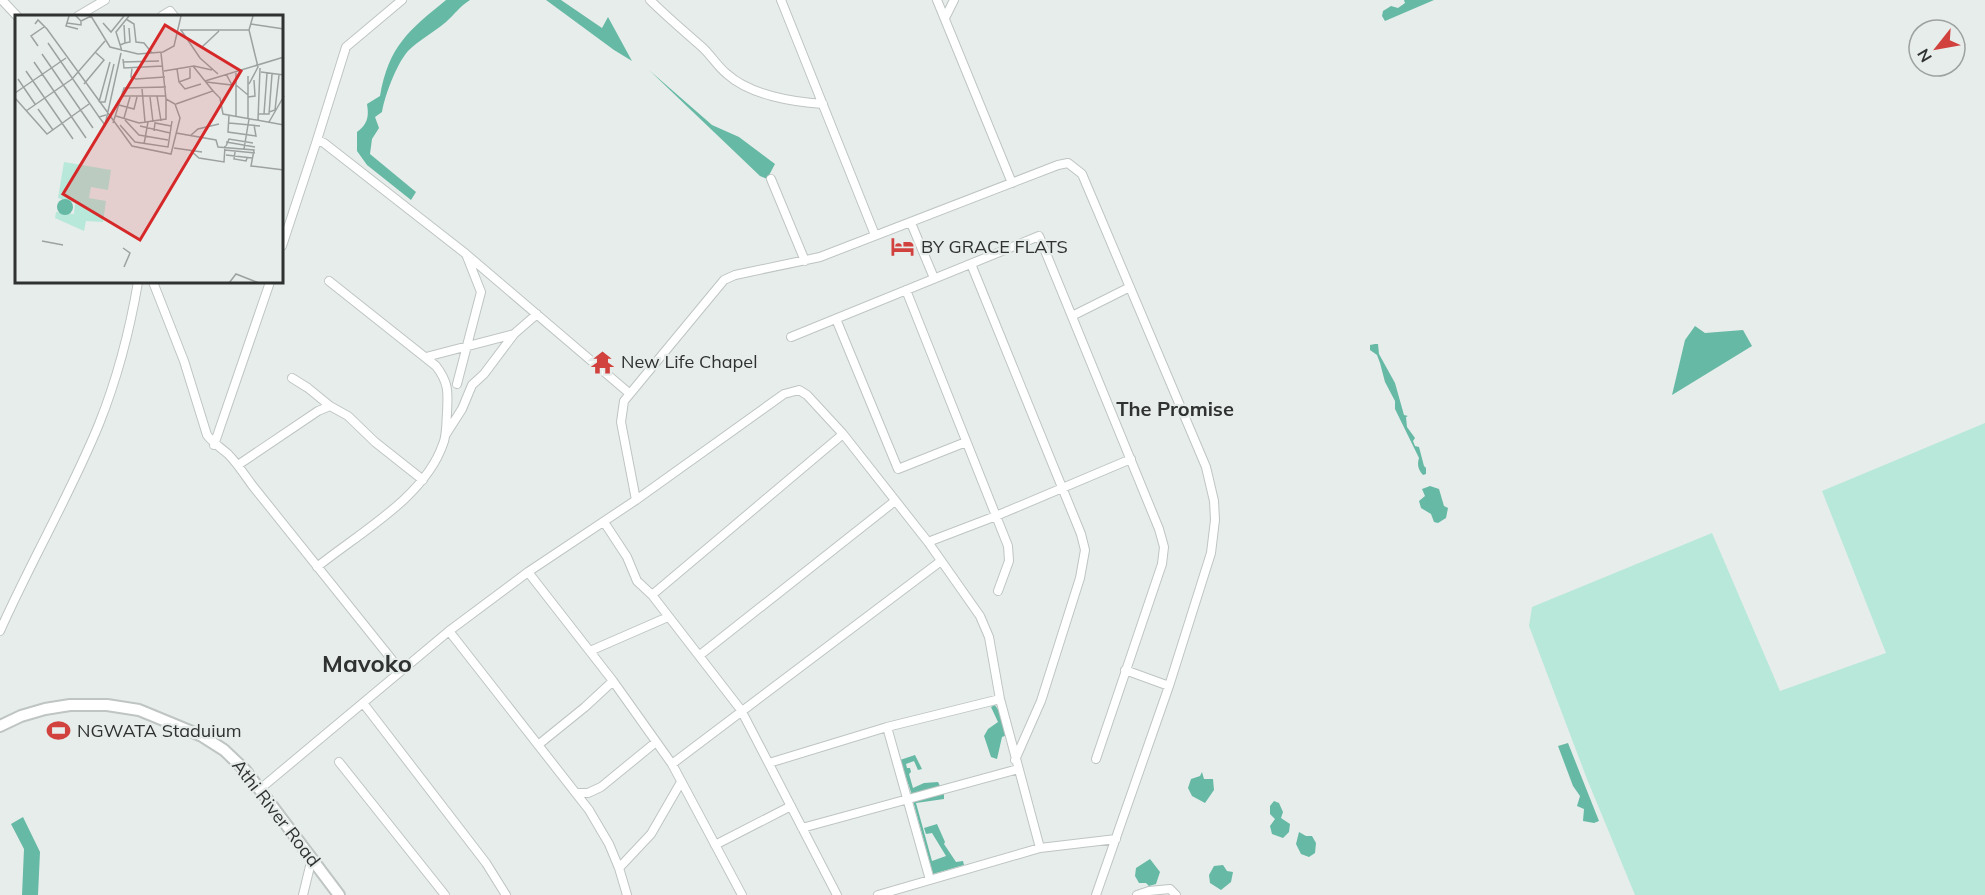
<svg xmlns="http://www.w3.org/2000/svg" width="1985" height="895" font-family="Mulish,sans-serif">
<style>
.green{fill:#b7e8da}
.forest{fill:#66b9a4}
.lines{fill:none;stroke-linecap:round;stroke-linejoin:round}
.street-casing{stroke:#bec5c3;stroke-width:10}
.secondary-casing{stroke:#bec5c3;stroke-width:14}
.street{stroke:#fff;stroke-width:8}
.secondary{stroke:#fff;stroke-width:10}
.labels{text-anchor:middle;stroke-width:4.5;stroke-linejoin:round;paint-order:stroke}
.poi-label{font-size:18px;fill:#2f3231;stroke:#e7edeb;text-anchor:start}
.street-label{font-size:18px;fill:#2f3231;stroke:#e7edeb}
.neighbourhood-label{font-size:20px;font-weight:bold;fill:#2f3231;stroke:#e7edeb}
.district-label{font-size:24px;font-weight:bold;fill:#2f3231;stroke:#e7edeb}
.inset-road{fill:none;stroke:#9da2a1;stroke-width:1.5}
.view{fill:#d62828;fill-opacity:0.15;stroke:#d62828;stroke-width:3}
.inset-edge{fill:none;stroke:#2f3231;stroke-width:3}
</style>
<rect width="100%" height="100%" fill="#e7edeb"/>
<path class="green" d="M1985 423V895H1635L1587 779 1529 626 1532 607 1712 533 1780 691 1886 653 1822 491Z"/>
<path class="forest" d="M446 0H470C460 6 454 15 446 22 434 32 419 40 408 51 396 65 385 95 382 112L375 117 379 128 372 139 370 154 416 192 411 200 367 165 357 151V132C368 124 369 116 367 104L380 96C389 46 408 31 446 0Z
M546 0H561L602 28 608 17 632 61 614 50Z
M1404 0H1434L1385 21 1382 16 1383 11 1391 6 1398 8 1405 3Z
M649 70 712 125 739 137 775 164 767 179 760 176Z
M1695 326 1705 333 1743 330 1752 346 1672 395 1685 340Z
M1375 344H1378L1379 354 1395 383 1404 415 1408 416 1406 417 1407 427 1415 438 1413 441 1415 446 1419 447 1424 466 1426 468V474L1423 475C1418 469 1417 465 1419 458L1395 409V401L1385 382 1380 363 1377 355 1370 350V345Z
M1430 486 1439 489 1444 506 1448 508 1446 518 1438 523 1434 522 1431 514 1421 508 1419 501 1425 496 1422 489Z
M995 705 1002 716 1007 735 1002 737 997 759 991 757 984 736 988 729 998 722 991 707Z
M1568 743 1599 821 1594 823 1583 821 1584 809 1577 806 1580 796 1573 786 1558 746Z
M915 755 922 769 918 770 914 761 906 764 907 768H910L911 772 909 774 913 788 924 783 938 782 940 786 912 795 900 760Z
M1202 772 1204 779H1213L1214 790 1205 803 1192 796 1188 788 1191 779 1200 776Z
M944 792V799L916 803 932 861 946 856 932 833 926 834 924 828 937 824 945 842 944 844 956 862 963 861 964 865 933 874 913 801Z
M1274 801 1279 803 1283 812 1281 818 1290 824 1289 832 1283 838 1272 834 1270 826 1275 819 1270 814V806Z
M23 817 40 852 38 895H22L24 849 11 824Z
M1299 832 1306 836H1312L1316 843 1315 853 1309 857 1301 854 1296 844Z
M1150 859 1160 872 1156 884 1149 886 1146 883H1139L1135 876 1136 868Z
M1223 865 1227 871 1233 872 1231 882 1221 890 1210 883 1209 875 1214 866Z"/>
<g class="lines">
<defs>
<path id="street" d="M2 0 17 16
M650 0C667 17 684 31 702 47 711 55 717 66 727 74 750 95 793 102 823 104
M781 0 875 235
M937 0 1012 183
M78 16 105 0
M162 16 170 11 174 16
M945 18 954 0
M317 140 346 47 402 0
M771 179 805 261
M911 223 934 278
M282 246 317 140 324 143 466 254 629 393
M971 264 1081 534 1085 550 1080 578 1041 701 1015 760
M153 282 184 361 207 435C213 443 220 447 228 454 237 463 244 474 252 485L401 671
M906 290 1008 546 1009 561 998 591
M1072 316 1130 287
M836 319 898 469 966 442
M791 337 1039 236 1159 529 1164 547 1162 564 1096 759
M426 357 514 334 537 314
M292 378 308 388 330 406
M457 384 481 292 466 254
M446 434 462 409 472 385 484 374 514 334
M214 445 270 282
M238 465 318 411 330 406 348 416 375 442 423 480
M636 500 784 394 799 390 807 395 843 434 928 542 980 616 989 637 1000 699 1040 848
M604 522 627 557 637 581 652 595 741 710 837 895
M928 542 996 516 1131 459
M317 567C359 533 425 497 443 444 447 435 446 423 447 413 448 392 449 383 436 366L329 281
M528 572 613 681 672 764 742 895
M652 595 843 434
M0 631C31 561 70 495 99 424 117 379 130 329 138 282
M449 631 589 810 609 844 619 868 627 895
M590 651 668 617
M700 655 895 501
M1125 670 1169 686
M363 703 486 863 506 895
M887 727 1000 699
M538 745 585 707 613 681
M339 762 445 895
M769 763 887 727 930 880
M672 764 941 561
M260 789 449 631 528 572 636 500 621 422 624 401 724 280 735 275 820 257 1058 165 1068 163 1082 174 1206 467 1214 501 1215 520 1211 553 1169 686 1096 895
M577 793H588L601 787 656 742
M802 828 1018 769
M715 845 791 806
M619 868 651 834 681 782
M303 895 312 858
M878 895 1040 848 1116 839
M1137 895 1149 891 1170 889 1176 895"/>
<path id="secondary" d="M0 726 21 716 45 709 70 705H107L139 710 202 736 224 750 245 770 339 895"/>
</defs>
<use href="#street" class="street-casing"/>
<use href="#secondary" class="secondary-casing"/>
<use href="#street" class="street"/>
<use href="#secondary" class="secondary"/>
</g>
<defs>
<symbol id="hotel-bare" viewBox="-9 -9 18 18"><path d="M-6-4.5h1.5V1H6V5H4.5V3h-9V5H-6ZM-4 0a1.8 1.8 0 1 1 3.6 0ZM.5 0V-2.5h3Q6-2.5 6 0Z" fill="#d1423f" stroke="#e7edeb" stroke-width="2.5" paint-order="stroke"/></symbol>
<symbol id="temple-bare" viewBox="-9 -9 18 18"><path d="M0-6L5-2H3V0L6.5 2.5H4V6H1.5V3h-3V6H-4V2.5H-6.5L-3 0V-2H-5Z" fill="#d1423f" stroke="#e7edeb" stroke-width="2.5" paint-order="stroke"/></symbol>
<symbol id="stadium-bare" viewBox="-9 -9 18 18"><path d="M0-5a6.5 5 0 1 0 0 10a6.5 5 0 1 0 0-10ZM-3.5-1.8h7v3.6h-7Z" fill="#d1423f" stroke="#e7edeb" stroke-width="2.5" paint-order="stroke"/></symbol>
</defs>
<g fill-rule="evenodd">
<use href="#hotel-bare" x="886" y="230" width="33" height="33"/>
<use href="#temple-bare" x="586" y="346" width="33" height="33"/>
<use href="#stadium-bare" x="42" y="714" width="33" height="33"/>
</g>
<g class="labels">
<g class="poi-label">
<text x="921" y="253">BY GRACE FLATS</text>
<text x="621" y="368">New Life Chapel</text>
<text x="77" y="737">NGWATA Staduium</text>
</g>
<g class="street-label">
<text transform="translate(276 813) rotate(52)" y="6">Athi River Road</text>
</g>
<g class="neighbourhood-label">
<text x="1175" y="416">The Promise</text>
</g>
<g class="district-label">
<text x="367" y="672">Mavoko</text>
</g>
</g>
<g transform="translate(15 15)">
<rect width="268" height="268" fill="#e7edeb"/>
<path d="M49 147 96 155 93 175 76 172 74 183 91 186 88 207 71 206 69 216 40 203 41 197 59 199 60 188 43 183Z" fill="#b7e8da"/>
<path d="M42 192a8 8 0 1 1 16 0a8 8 0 1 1-16 0Z" fill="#66b9a4"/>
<path class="inset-road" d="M54 1 51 11 63 14M61 1 66 6 76 1M76 1 95 32 123 39 148 37 159 31 166 1M111 4 119 9 121 27 129 28 137 38M52 8 66 10V6M88 8 96 17 109 1M20 9 23 5 32 14 117 131 156 139 165 103 160 89 151 84 146 38M236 9 269 14M165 15H234M166 15 185 43 203 59M33 28 84 102 91 100M110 28 115 27 114 13M105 30 110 28 109 10M23 31 16 21 29 12M187 32 204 16M107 36 101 17 114 1M27 39 78 113M108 44 109 53 148 51M19 47 71 123M108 47 144 46M117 53 116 62 121 64 150 62M162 54 164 67 170 74 186 69M11 56 58 124M149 56 179 51 197 55M246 57 269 60M221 58V101M233 61V80M3 64 20 89M190 66 269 42M164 67 175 63V53M191 67 217 70 211 59M69 69 89 45 80 37M234 69 243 52 234 15 238 1M221 70 233 80V103M127 74 130 107M198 76 205 83 208 99 269 110M0 78 51 43M106 81H151M142 81 146 106M135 82 138 107M233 82 240 81 239 65M0 83 32 119 74 89M84 87H90L99 49M84 87 95 47M161 89 198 76 178 51M104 90 119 94 122 82M23 94 38 115M11 96 57 64 90 26M254 97 260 95 264 60M243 99H254L257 59M249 99 252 58M214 100 213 117 241 121 239 110M101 101 124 108 151 104V84M84 102 90 110 106 38M109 103 115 82M110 105 124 120 153 125M243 105 245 53M254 107 269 81M98 108 109 73 151 72M214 108 245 111M105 110 120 127 153 132 157 106M125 111 155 118M139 116 140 108 156 111M161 118 201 125 203 132 239 135 236 151 269 155M175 121 183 114 204 109M211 127 240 132M129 129 133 107M211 131 214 124 238 128M159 133 187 137M229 134 234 104M210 135 240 138M176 136 184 143 209 147 210 131M220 137 219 144 231 146 232 143M211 140 237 143M27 226 48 230M108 233 115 238 109 252M214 268 221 259 244 268"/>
<path class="view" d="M150 10 226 56 125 225 48 179Z"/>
<rect width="268" height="268" class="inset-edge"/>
</g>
<g transform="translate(1937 48) rotate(239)"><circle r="28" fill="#e7edeb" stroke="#9da2a1" stroke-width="1.5"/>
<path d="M0-4.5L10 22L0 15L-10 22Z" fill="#d1423f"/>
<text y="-9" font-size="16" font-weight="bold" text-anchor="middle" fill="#2f3231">N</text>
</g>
</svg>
